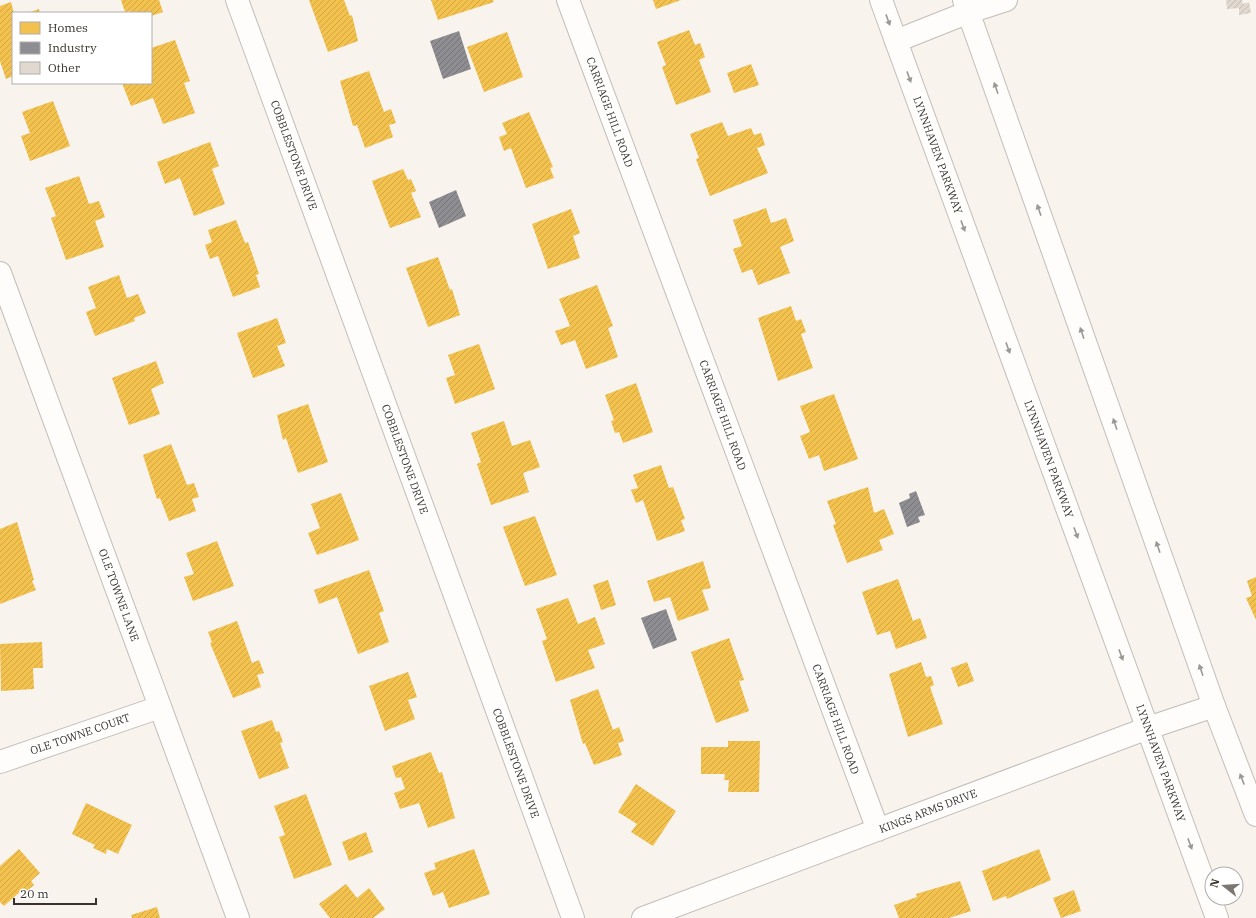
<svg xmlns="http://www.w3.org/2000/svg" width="1256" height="918" font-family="'IBM Plex Serif',serif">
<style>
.homes{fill:url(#homes-hatch)}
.industry{fill:url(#industry-hatch)}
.building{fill:url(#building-hatch)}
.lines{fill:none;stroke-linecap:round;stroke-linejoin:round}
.minor-casing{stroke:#c2bdb8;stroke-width:24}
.secondary-casing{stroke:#c2bdb8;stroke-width:24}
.minor{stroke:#fefdfc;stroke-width:22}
.secondary{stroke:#fefdfc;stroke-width:22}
.oneway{fill:#9a9894}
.labels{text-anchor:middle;stroke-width:4;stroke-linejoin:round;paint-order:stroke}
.street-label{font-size:11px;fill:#37322c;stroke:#fff}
</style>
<defs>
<pattern id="homes-hatch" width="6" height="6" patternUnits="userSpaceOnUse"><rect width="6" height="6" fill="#f2c14e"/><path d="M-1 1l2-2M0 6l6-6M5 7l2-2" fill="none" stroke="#d0a644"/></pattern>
<pattern id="industry-hatch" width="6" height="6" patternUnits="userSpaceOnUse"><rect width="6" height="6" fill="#8d8d92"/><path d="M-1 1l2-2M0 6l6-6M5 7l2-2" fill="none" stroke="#747477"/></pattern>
<pattern id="building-hatch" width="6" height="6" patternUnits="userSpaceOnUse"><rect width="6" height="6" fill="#e1d9d0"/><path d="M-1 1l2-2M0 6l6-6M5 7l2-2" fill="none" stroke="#c2bbb3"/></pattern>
</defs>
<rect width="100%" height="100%" fill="#f9f3ed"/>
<path class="homes" d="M121 0H159L163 12 151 16V13H130V11L125 12Z
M309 0H344L350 16 352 15 358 41 328 52Z
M431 0H493L494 2 438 20Z
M653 0H681L656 9Z
M11 2 14 13H13V76L6 79 0 61V6Z
M39 9 40 13H28Z
M689 30 695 45 700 43 705 57 699 60 711 92 676 105 662 67 666 65 657 42Z
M507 32 523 77 484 92 467 47Z
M175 40 190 81 184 83 195 113 163 124 153 98 131 106 122 83H151V48Z
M751 64 759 85 734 93 727 73Z
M369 71 384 112 391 109 396 123 389 125 393 137 365 148 357 125 353 126 340 81Z
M53 101 70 146 30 161 21 136 30 133 22 112Z
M529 112 553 167 550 168 554 178 526 188 511 148 504 151 499 137 507 134 502 123Z
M722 122 728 136 751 128 754 135 761 133 765 145 757 148 768 173 710 196 696 159 699 158 690 134Z
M210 142 219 166 212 169 225 204 194 216 180 178 165 184 157 162Z
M403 169 408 180 411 179 416 191 411 193 421 217 390 228 372 181Z
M79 176 89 204 99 201 105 217 95 221 104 247 66 260 51 218 56 216 45 188Z
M766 208 771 223 786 218 794 241 780 247 790 273 758 285 752 269 742 273 733 249 742 246 733 220Z
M571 209 580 233 573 236 580 258 548 269 532 224Z
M236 220 245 243 248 242 259 274 256 275 260 287 233 297 218 256 210 259 205 245 212 242 208 230Z
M438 257 450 290 452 289 460 315 428 327 406 268Z
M119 275 127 298 138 294 146 313 134 318 135 321 95 336 86 312 96 308 88 287Z
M597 285 613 326 608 328 618 357 586 369 575 340 561 345 555 331 570 326 559 299Z
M791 306 796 321 801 319 806 332 801 334 813 368 778 381 758 318Z
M277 318 286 343 277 346 285 366 253 378 237 333Z
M479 344 495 389 455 404 446 378 455 375 448 355Z
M156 361 164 383 151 389 160 414 129 425 112 378Z
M636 383 653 432 623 443 619 432 615 433 611 421 614 420 605 395Z
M834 394 858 459 824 471 819 455 809 459 800 436 810 432 800 406Z
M308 404 328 462 298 473 286 438 283 440 277 415Z
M504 421 512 446 530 440 540 467 523 473 529 492 491 505 477 464 481 462 471 433Z
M171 444 187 485 194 483 199 497 192 499 196 511 169 521 160 498 157 499 143 455Z
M661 465 669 488 673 487 685 519 681 520 685 531 657 541 643 500 636 503 631 490 638 488 633 475Z
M868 487 874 513 884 509 894 534 879 540 883 550 847 563 833 525 836 524 827 501Z
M341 493 359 540 317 555 308 533 320 528 311 504Z
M535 516 557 575 525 586 503 527Z
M17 522 34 580 32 581 36 590 0 604V529Z
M217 541 234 586 193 601 184 577 194 574 186 553Z
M703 561 711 588 702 590 709 610 678 621 670 597 654 602 647 581Z
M369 570 384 611 379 613 389 642 358 654 337 597 319 604 314 590Z
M1256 577V620L1246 598 1252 596 1247 581Z
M898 579 913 621 920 618 927 638 896 649 890 631 877 635 862 592Z
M608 580 616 605 601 610 593 585Z
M568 598 578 624 595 617 605 644 588 650 595 668 556 682 542 641 547 639 536 609Z
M237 621 252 663 259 660 264 673 257 675 261 687 233 698 210 643 212 642 208 632Z
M729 638 744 680 739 681 749 711 716 723 691 652Z
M42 642 43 668H33L34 689 1 691 0 644Z
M921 662 926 677 931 676 934 685 930 687 943 724 908 737 889 674Z
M967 662 974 681 958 687 951 668Z
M408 672 417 697 408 700 415 719 385 731 369 686Z
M598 689 613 730 619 727 624 741 618 743 622 755 594 765 585 743 583 744 570 700Z
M272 720 276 732 279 731 283 742 280 743 289 768 259 779 241 731Z
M728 741H760L759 792H728L729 780H724L725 774H701V747H728Z
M431 752 439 773 442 772 455 818 428 828 419 803 400 809 394 793 405 789 401 777 396 778 392 766Z
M636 784 676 811 653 846 631 832 637 824 618 812Z
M306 794 332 865 294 879 279 837 285 835 274 806Z
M86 803 132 825 118 854 107 849 106 854 93 848 95 845 72 834Z
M366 832 373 852 349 861 342 842Z
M19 849 40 873 31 881 34 885 25 893 22 890 4 906 0 902V866Z
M474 849 490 894 449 908 443 892 433 896 424 873 436 869 434 863Z
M1039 849 1051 880 1007 899 1006 896 993 901 982 871Z
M960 881 971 911 949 918H899L894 905 917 897 916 894Z
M346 884 357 898 369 888 385 909 373 918H330L319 904Z
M1074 890 1081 911 1061 918 1053 898Z
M157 907 160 918H132L131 915Z"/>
<path class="industry" d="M459 31 471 69 443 79 430 41Z
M456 190 466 216 439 228 429 202Z
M916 491 925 515 918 517 920 522 907 527 899 503 910 498 909 494Z
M666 609 677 640 653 649 641 618Z"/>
<path class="building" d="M1226 0H1242L1243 4 1249 2 1251 13 1239 15V8L1227 9Z"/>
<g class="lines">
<defs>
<path id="minor" d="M237 0 573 918
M568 0 878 830
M896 41 969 12 1006 0
M0 273 238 918
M0 762 160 707
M643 918 1148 728 1214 706"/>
<path id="secondary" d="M881 0 1217 918
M964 0 1214 706 1256 815"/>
</defs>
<use href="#minor" class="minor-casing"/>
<use href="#secondary" class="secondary-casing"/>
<use href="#minor" class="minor"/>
<use href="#secondary" class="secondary"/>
</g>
<defs><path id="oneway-solid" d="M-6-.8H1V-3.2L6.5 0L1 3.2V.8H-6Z"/></defs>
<g class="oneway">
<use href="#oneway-solid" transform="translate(888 20) rotate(70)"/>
<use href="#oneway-solid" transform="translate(909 77) rotate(70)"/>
<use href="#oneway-solid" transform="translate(996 88) rotate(-109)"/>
<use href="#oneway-solid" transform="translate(1039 210) rotate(-109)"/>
<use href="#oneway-solid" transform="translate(963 226) rotate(70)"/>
<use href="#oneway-solid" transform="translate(1082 333) rotate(-109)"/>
<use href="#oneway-solid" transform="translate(1008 348) rotate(70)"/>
<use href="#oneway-solid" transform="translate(1115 424) rotate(-109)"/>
<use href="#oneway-solid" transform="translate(1076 533) rotate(70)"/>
<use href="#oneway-solid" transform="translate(1158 547) rotate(-109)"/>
<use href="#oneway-solid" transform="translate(1121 655) rotate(70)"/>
<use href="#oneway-solid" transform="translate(1201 670) rotate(-109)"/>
<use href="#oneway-solid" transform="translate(1242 779) rotate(-111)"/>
<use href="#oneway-solid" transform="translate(1190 844) rotate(70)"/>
</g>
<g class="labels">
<g class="street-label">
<text transform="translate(610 112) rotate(70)" y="4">CARRIAGE HILL ROAD</text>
<text transform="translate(294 155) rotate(70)" y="4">COBBLESTONE DRIVE</text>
<text transform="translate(938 155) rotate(70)" y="4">LYNNHAVEN PARKWAY</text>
<text transform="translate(723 415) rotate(70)" y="4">CARRIAGE HILL ROAD</text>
<text transform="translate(405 459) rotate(70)" y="4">COBBLESTONE DRIVE</text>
<text transform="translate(1049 459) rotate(70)" y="4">LYNNHAVEN PARKWAY</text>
<text transform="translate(119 595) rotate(70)" y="4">OLE TOWNE LANE</text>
<text transform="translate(836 719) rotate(70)" y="4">CARRIAGE HILL ROAD</text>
<text transform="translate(80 734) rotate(-19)" y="4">OLE TOWNE COURT</text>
<text transform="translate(516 763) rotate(70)" y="4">COBBLESTONE DRIVE</text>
<text transform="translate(1161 763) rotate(70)" y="4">LYNNHAVEN PARKWAY</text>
<text transform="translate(928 811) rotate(-21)" y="4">KINGS ARMS DRIVE</text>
</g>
</g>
<rect x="12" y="12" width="140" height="72" fill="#ffffff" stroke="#afadab"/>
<rect x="20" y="22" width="20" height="12" fill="#f2c14e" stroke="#afadab"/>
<text x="48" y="32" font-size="12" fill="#37322c">Homes</text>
<rect x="20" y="42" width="20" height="12" fill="#8d8d92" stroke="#afadab"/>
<text x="48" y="52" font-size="12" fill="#37322c">Industry</text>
<rect x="20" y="62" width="20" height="12" fill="#e1d9d0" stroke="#afadab"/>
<text x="48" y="72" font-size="12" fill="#37322c">Other</text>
<g transform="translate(1224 886) rotate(287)"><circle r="19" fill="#ffffff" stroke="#afadab"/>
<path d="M0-3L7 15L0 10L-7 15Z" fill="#7b7670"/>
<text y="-6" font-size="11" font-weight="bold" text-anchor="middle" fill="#37322c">N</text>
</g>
<path d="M14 898v6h82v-6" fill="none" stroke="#37322c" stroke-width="2"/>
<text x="20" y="898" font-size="12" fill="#37322c" stroke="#ffffff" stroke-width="3" paint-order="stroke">20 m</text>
</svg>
